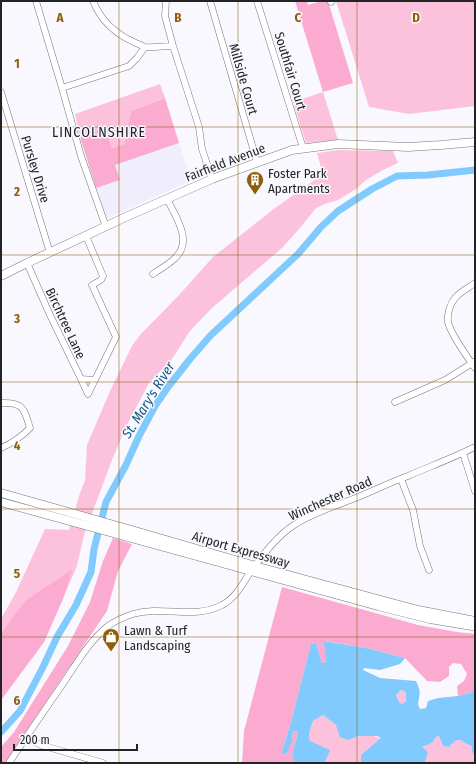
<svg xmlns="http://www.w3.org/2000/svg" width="476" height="764" font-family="'Fira Sans Condensed',sans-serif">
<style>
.built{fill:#f0edfc}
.green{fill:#fcc2dc}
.forest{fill:#fbabcf}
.water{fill:#81cafd;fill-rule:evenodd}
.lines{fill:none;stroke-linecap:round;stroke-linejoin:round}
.river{stroke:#81cafd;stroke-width:7}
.minor-casing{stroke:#77757b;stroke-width:7}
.major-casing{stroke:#77757b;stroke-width:9}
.minor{stroke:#fff;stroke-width:6}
.major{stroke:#fff;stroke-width:8}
.grid{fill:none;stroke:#8e5e08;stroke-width:1;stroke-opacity:0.55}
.labels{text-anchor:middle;stroke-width:3;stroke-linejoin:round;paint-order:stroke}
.street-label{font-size:13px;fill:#232325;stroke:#f9f8ff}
.poi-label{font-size:13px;fill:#232325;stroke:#f9f8ff;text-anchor:start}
.neighbourhood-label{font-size:14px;letter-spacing:1px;fill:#232325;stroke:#f9f8ff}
.water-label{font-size:14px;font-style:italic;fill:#115a84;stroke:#f9f8ff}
.grid-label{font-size:13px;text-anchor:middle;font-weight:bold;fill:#8e5e08;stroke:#f9f8ff;stroke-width:3;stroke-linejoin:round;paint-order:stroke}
</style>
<rect width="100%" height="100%" fill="#f9f8ff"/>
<path class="built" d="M179 143 191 182 181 185 108 218 106 217 96 188 120 180 115 165Z"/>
<path class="green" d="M336 1H475V106L409 114 369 107Z
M160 84 165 98 131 111 126 144 112 148 105 128 80 137 75 114Z
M323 92 338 140 306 143 293 102Z
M338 150 393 151 398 163 383 170 366 180 356 189 338 200 325 204 316 208 300 228 282 248 212 308 190 331 172 359 149 383 125 429 112 460 84 535 77 566 44 642 1 700V619L16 592 45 529 69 530 80 493 85 480 87 445 110 391 133 344 141 334 180 294 213 257 275 208 323 174 317 153Z
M401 690 404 691 406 693V701L402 704 399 702 396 695Z
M323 715 336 725 348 740C358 736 371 733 381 739L361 755V763H320L310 741 309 733 313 721Z
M439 736 443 746 449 747C460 734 460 742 472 746L474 756 475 755V763H423L425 762 422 747 432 743 436 737Z"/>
<path class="forest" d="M295 1H307L308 5 322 1H328L353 83 323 92Z
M165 98 179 143 115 165 120 180 96 188 80 137 105 128 112 148 125 144 131 111Z
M113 538 132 544 118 571 107 611 5 763H1V747L14 732 68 646 90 602 103 561Z
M72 570 63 599 44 642 1 700V636L5 628 26 600Z
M282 587 418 625 457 632 475 634V687L471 693 458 696 457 686 464 681 467 674 461 664 453 663 449 667V676L440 682 427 681 405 658 366 648 325 641 326 663H322L316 643 311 644 291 722 281 754 292 740 293 731 298 732 292 755 295 763H242L244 731Z"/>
<path class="water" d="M324 641 366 648 405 658 400 664 380 670 364 668 363 670 380 678 416 681C421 691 420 694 418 704L420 709 426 708 428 701 438 698 458 696 471 693 475 687V755L474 756 472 751V746C460 742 460 734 449 747L443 746 439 736 436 737 432 743 422 747 428 752 425 762 361 763V755L381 738 377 736H359L348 740 340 737 336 725 323 715 313 721 309 733 310 741 330 750 325 762 320 763H295L292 755 298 732 293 731 292 740 287 753 281 754 291 722 311 644 316 643 322 663H326ZM401 690 404 691 406 693V701L402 704 399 702 396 695Z"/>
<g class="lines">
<path class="river" d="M1 732 20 711 43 667 57 637 76 605 91 572 94 549 106 502 126 465 139 436 155 406 168 387 190 359 211 335 298 254 321 227 338 211 372 189 397 176 428 175 475 170"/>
<defs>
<path id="minor" d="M36 1 62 88 81 156 106 227
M93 1C101 21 117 35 136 43 139 44 142 46 145 47 152 48 165 46 173 46
M166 1 165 16 173 46 199 127 202 149 212 179
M210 1 257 162
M257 1 303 148
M331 1V2
M62 88 129 66 137 58 145 47
M1 92 50 253
M86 236 103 276 101 280 92 285 116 337 88 394
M27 263 50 315 81 379 94 380
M153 274C160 269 168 265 174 259 194 242 176 217 167 199
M475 283C468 288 460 292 455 298 450 304 447 314 448 322 450 333 468 358 475 368
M81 379 88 394
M395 402 445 380 474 362
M1 403C24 402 24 409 30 428 21 437 13 443 1 448
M463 453 475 491
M401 479 413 510 420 546 429 570
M26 737 41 745 103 763
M9 763C26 737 44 711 62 685 75 666 89 641 108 626 115 621 124 617 133 614 162 605 194 620 222 605 236 598 243 583 251 571 263 554 277 536 294 525 312 513 338 505 358 497 375 490 391 482 408 476 431 466 453 458 475 447"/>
<path id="major" d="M1 276 27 263 128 216 212 179 292 150 338 144 408 147 441 145 475 142
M1 493 135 531 255 566 418 610 475 621
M1 502 378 606 430 619 472 626"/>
</defs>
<use href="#minor" class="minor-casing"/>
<use href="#major" class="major-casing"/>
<use href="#minor" class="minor"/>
<use href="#major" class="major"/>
</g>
<path class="grid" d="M119 1V763M238 1V763M357 1V763M1 127H475M1 255H475M1 382H475M1 509H475M1 637H475"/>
<defs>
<symbol id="building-pin" viewBox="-11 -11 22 30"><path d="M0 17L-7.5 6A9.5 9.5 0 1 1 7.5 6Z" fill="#8e5e08" stroke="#f9f8ff"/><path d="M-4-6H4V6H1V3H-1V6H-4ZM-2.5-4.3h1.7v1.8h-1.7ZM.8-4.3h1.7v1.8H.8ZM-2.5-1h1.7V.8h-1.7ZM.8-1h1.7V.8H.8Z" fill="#fff"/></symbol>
<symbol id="shop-pin" viewBox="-11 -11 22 30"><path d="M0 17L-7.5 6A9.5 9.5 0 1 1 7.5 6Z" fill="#8e5e08" stroke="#f9f8ff"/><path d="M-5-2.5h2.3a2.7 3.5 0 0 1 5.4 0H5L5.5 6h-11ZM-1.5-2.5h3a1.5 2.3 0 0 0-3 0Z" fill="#fff"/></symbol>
</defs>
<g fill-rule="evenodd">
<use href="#building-pin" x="245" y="170" width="20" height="27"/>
<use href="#shop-pin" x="101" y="627" width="20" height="27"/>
</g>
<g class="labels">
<g class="street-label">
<text transform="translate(291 71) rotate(73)" y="5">Southfair Court</text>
<text transform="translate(244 79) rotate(74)" y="5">Millside Court</text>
<text transform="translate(225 162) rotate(-21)" y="5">Fairfield Avenue</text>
<text transform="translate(36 169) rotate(73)" y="5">Pursley Drive</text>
<text transform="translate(66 323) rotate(65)" y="5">Birchtree Lane</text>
<text transform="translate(330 498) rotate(-24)" y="5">Winchester Road</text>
<text transform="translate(241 549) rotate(16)" y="5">Airport Expressway</text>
</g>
<g class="poi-label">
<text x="268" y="178">Foster Park<tspan x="268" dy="15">Apartments</tspan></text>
<text x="124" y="635">Lawn &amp; Turf<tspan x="124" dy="15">Landscaping</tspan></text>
</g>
<g class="neighbourhood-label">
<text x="99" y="137">LINCOLNSHIRE</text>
</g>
<g class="water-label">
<text transform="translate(148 400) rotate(-58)" y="5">St. Mary's River</text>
</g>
</g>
<g class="grid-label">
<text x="60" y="22">A</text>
<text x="178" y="22">B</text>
<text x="298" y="22">C</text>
<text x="416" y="22">D</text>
<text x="17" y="68">1</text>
<text x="17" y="196">2</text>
<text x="17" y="323">3</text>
<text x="17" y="450">4</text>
<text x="17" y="578">5</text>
<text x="17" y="705">6</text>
</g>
<rect width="476" height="764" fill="none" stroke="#232325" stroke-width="4"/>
<path d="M14 744v6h123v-6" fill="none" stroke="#232325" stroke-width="2"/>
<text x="20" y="744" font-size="12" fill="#232325" stroke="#f9f8ff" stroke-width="3" paint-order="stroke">200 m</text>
</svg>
